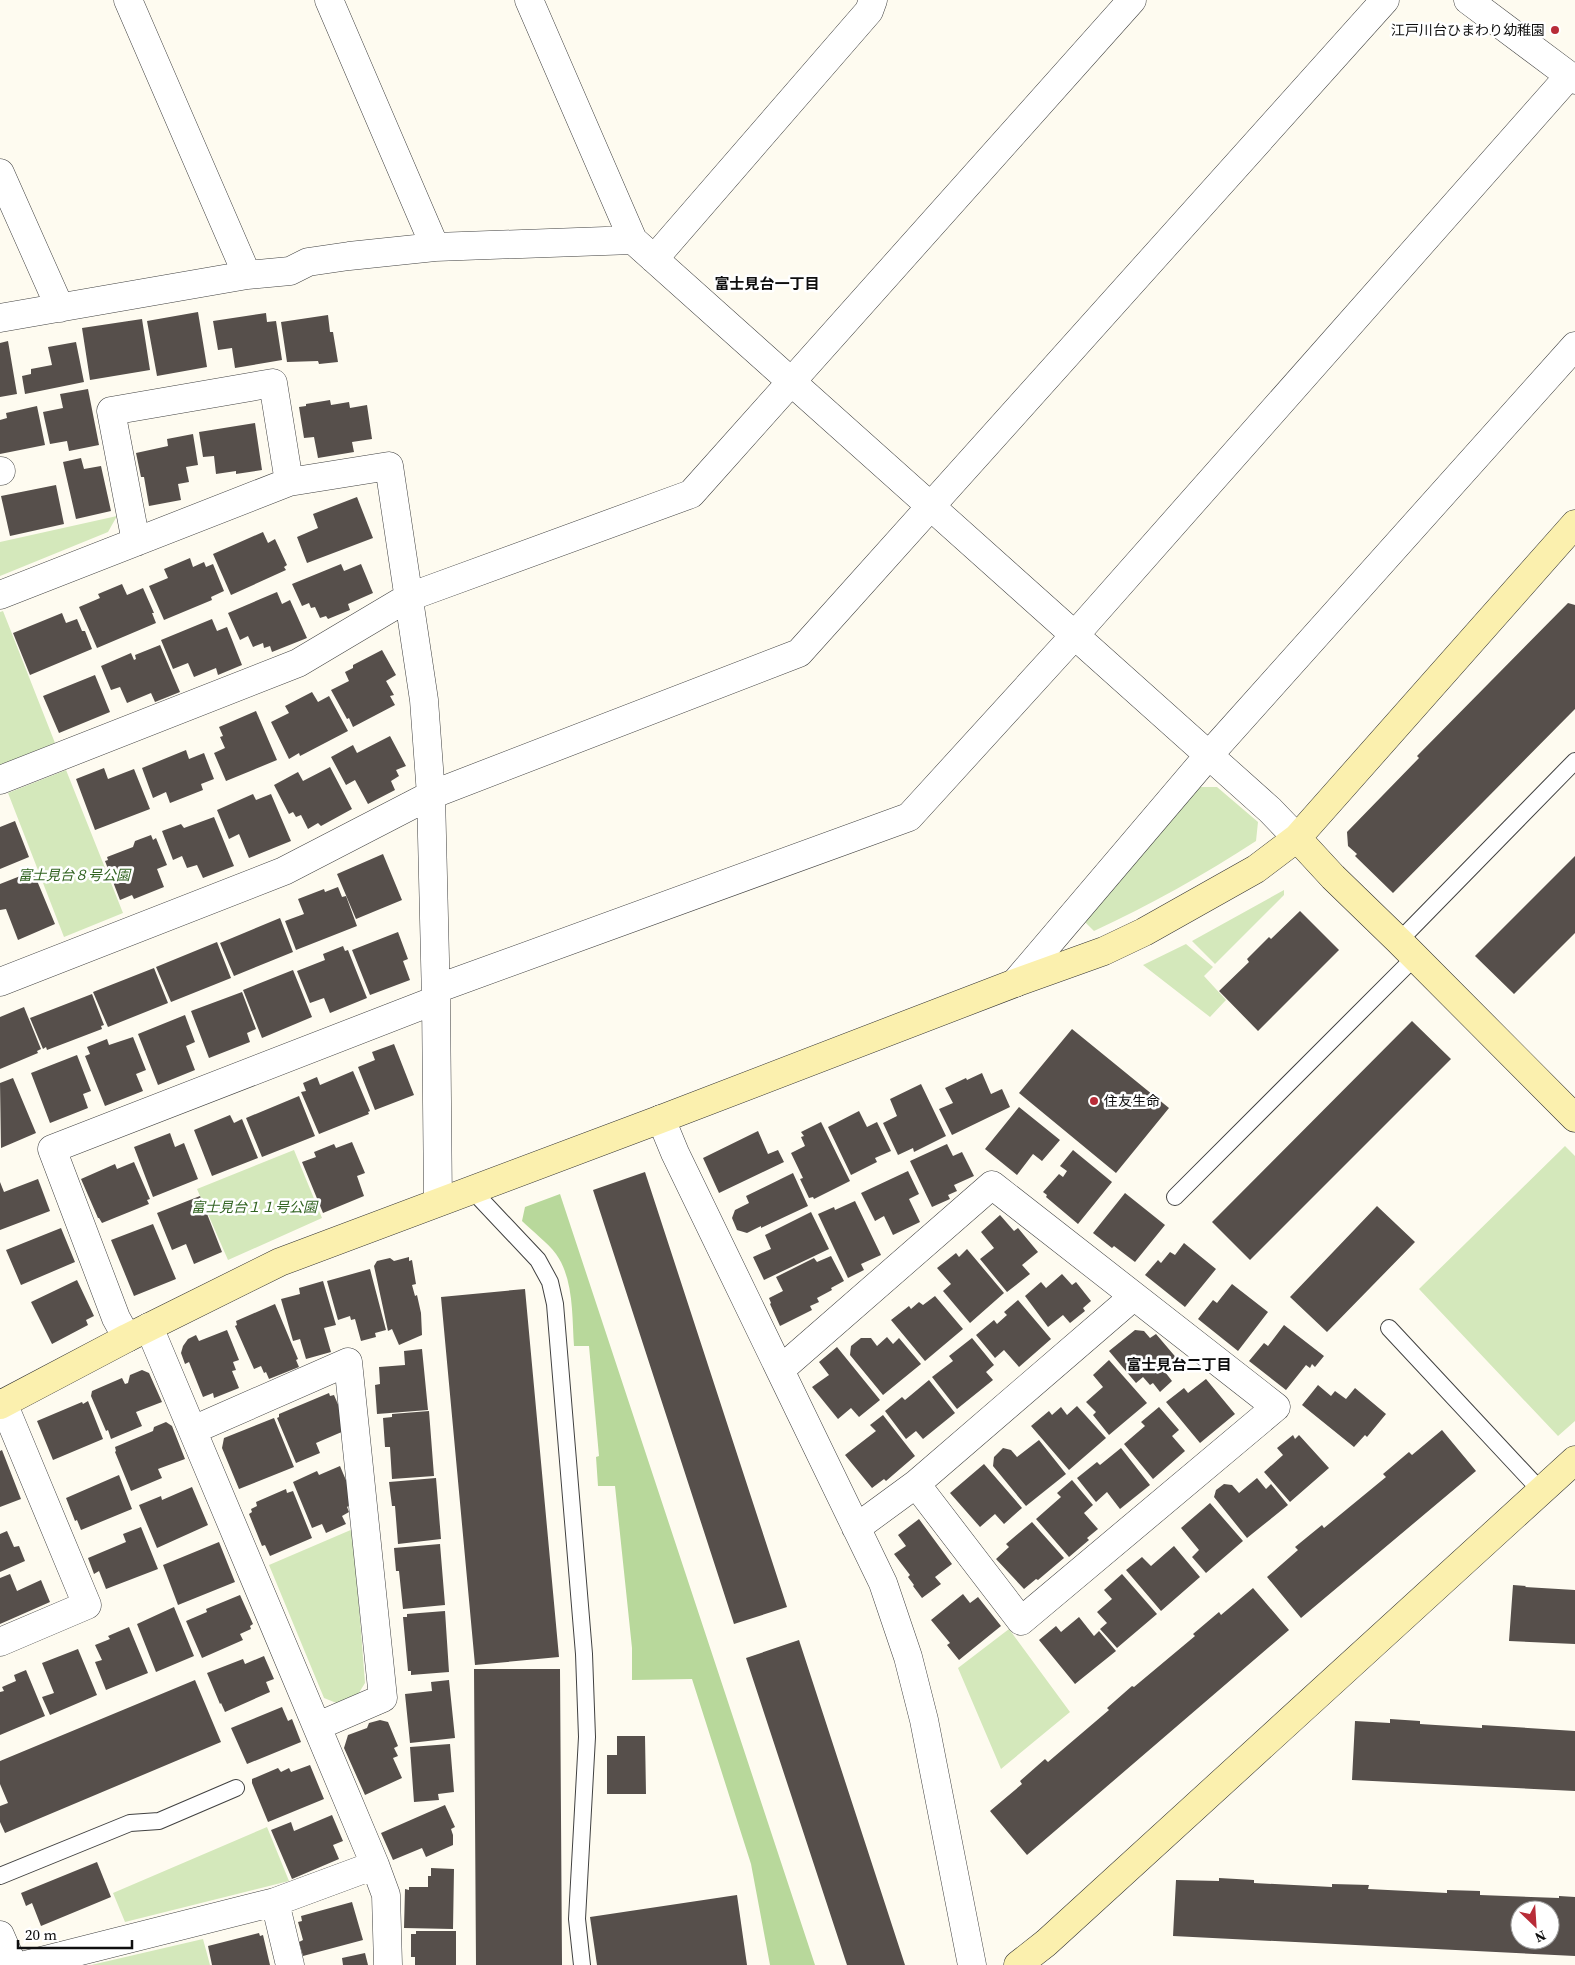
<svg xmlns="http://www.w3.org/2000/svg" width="1575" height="1965" font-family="'Source Serif 4','Noto Sans JP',serif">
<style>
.green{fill:#d4e8bb}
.forest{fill:#b8d89b}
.building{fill:#564f4b;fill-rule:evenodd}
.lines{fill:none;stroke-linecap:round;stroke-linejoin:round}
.lane-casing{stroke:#414141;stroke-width:18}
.street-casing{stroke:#414141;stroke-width:29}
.secondary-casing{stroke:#303030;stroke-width:29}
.lane{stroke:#fff;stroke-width:16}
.street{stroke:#fff;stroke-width:28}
.secondary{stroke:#fbf0ae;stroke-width:28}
.poi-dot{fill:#b82c38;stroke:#fff;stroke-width:2}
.labels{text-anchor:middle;stroke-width:5;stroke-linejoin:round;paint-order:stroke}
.poi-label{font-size:14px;fill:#0e0e0e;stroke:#fff;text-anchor:end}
.park-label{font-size:14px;font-style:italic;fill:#316321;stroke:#fff}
.neighbourhood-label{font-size:15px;font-weight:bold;fill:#0e0e0e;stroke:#fff}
</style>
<rect width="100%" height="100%" fill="#fefbf0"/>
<path class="green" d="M117 516 108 532 0 576V542Z
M3 611 55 743 0 765V612Z
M66 770 123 913 64 937 8 793Z
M1199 787H1217L1258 822 1256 841C1204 875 1150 905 1094 931L1082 919Z
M1284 890V895L1215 964 1192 941Z
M1186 944 1213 967 1204 976 1226 1000 1210 1017 1143 965Z
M1565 1146 1575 1156V1421L1558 1436 1419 1289Z
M294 1150 322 1218 228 1260 197 1189Z
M353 1529 365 1683 357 1696 339 1704 324 1698 269 1565Z
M1009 1629 1070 1712 1001 1769 958 1668Z
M267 1827 289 1881 125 1922 113 1893Z
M203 1939 210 1965H91Z"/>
<path class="forest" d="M560 1194 815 1965H770L751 1864 692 1679 632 1680V1648L615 1486H598L596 1457 599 1456 589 1346H574C572 1317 574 1279 556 1254 547 1242 533 1232 522 1221L525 1207Z"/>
<path class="building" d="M198 312 207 367 157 376 147 321Z
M266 313 267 322 276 321 282 360 235 368 232 348 218 350 213 321Z
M328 315 330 332H333L338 362 319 364 318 361 287 362 281 322Z
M142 319 150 370 90 380 82 328Z
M8 341 17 394 0 397V343Z
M76 342 84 382 25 394 22 376 31 374V369L52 365 48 347Z
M88 389 99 445 69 451 67 441 50 444 43 412 63 408 60 394Z
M330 400 331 405 349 402 350 408 367 405 372 439 352 442 354 452 318 458 314 437 304 438 299 407 306 406V404Z
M37 406 45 445 0 454V420L7 418 6 413Z
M255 423 262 470 236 474V471L216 474 214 456 203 457 199 432Z
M193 434 198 465 186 467 189 482 178 484 181 500 149 506 144 477H141L136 453 168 446 167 439Z
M81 458 84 469 101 466 111 511 76 519 63 462Z
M56 485 64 524 10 536 1 496Z
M357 497 373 538 307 563 297 537 318 528 313 514Z
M263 532 268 543 275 539 287 565 284 567 286 570 231 595 213 554Z
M190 558 193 567 204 562 206 567 213 564 224 591 211 597 212 600 164 620 149 586 168 578 164 569Z
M341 564 344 571 361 564 373 593 348 604 350 610 328 619 326 616 320 618 315 607 311 608 309 603 302 606 292 584Z
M122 584 127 595 143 588 154 613H152L156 623 97 648 79 607 100 598 98 594Z
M277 592 282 604 290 600 307 638 272 652 270 646 264 648 263 643 253 647 248 636 240 640 228 613Z
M1568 603 1575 605V709L1393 893 1355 856 1357 854 1348 846 1347 832 1419 758 1417 756Z
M62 613 66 623 77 619 82 631H85L92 649 30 675 13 633Z
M212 619 217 631 227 627 242 665 218 675 216 668 194 677 188 663 173 669 161 640Z
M160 645 180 692 155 702 151 693 127 703 120 687 111 690 101 666 131 653 134 660 136 659 135 655Z
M382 650 396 675 386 681 394 695 390 696 395 705 353 727 349 718 347 719 331 690 349 681 345 672 353 668V665Z
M95 675 110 712 59 733 43 696Z
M312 692 318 702 329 696 348 731 300 756 299 753 289 759 271 722 289 713 285 706Z
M256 711 277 760 226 781 214 753 225 748 220 737 223 736 219 727Z
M390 736 406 766 396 770 399 776 391 781 395 790 368 804 355 780 346 785 331 757 353 745 357 753Z
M186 750 189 759 204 753 214 779 201 784 203 790 170 803 166 792 153 798 142 768Z
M330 767 352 809 321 826 318 823 308 829 301 815 296 817 293 812 289 814 274 785 298 772 303 781Z
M104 768 108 779 134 769 150 809 95 830 76 779Z
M253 794 256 800 271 794 291 841 249 858 239 834 229 839 217 810Z
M214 817 234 866 203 878 197 865 187 868 182 856 173 860 162 831 181 824 184 828Z
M15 821 29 857 0 869V827Z
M151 835 153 840 156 838 167 865 157 869 164 887 134 899 132 895 120 900 105 861 108 860 107 857 133 847 135 841Z
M383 854 402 900 356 919 337 874Z
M1575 856V933L1514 994 1475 956Z
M33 871 55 924 18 940 6 909 0 910V884Z
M338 887 342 897 346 896 357 926 296 950 285 921 304 914 298 899 324 889 325 892Z
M1300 911 1339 950 1258 1031 1219 991 1249 962 1247 959 1269 937 1271 939Z
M280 918 293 952 234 976 220 943Z
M398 932 408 959 403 961 410 980 370 995 352 950Z
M217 942 231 978 171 1002 156 967Z
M343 946 345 951 348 950 367 998 330 1013 324 998 310 1003 297 971 325 960 323 954Z
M154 968 168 1003 108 1027 93 992Z
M293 970 312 1017 262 1038 243 990Z
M242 992 256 1029 247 1033 250 1042 209 1058 191 1011Z
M92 994 104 1025 101 1026 102 1029 47 1050 46 1047 43 1049 30 1018Z
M24 1007 41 1049 37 1051 38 1053 0 1069V1017Z
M185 1015 195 1042 186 1046 195 1070 158 1085 138 1034Z
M1412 1021 1451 1059 1250 1260 1212 1222Z
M1072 1029 1169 1108 1116 1173 1019 1093Z
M133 1037 146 1070 136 1074 143 1091 105 1106 85 1056 90 1054 87 1047 107 1039 109 1045Z
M394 1044 414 1095 375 1110 358 1067 375 1060 372 1052Z
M77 1055 91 1091 83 1094 88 1108 50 1123 31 1073Z
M353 1071 370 1111 368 1112 369 1114 319 1134 301 1092 306 1091 303 1083 317 1077 320 1085Z
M982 1073 991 1094 1002 1089 1010 1107 952 1135 939 1109 953 1103 945 1088 966 1078 967 1080Z
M13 1078 36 1133 1 1148 0 1083Z
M921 1084 946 1136 914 1152 913 1148 898 1155 883 1123 897 1116 890 1099Z
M299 1096 315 1136 262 1157 246 1118Z
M1019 1107 1060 1140 1042 1161 1033 1154 1017 1175 985 1149Z
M859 1111 867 1127 877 1122 891 1151 875 1158 877 1162 851 1175 828 1127Z
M230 1115 234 1123 242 1119 258 1158 212 1176 194 1130Z
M821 1122 850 1181 814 1199 813 1197 809 1198 800 1179 803 1178 791 1153 805 1146 801 1137 804 1136 801 1132Z
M758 1131 768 1154 778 1150 784 1162 719 1193 703 1158Z
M170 1133 175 1147 184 1143 198 1179 153 1197 134 1147Z
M352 1142 365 1173 357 1176 364 1196 323 1213 302 1162 316 1157 314 1152 334 1144 336 1148Z
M947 1144 953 1156 962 1152 974 1176 954 1185 957 1191 948 1195 950 1199 932 1207 910 1161Z
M1073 1150 1112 1182 1078 1224 1046 1197 1047 1195 1043 1192 1059 1174 1063 1177 1067 1171 1060 1166Z
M134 1162 150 1199 147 1200 149 1204 102 1223 99 1218H98L81 1179 115 1164 117 1169Z
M908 1171 919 1194 909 1199 920 1222 893 1235 884 1216 875 1221 861 1193Z
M645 1172 787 1607 734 1624 593 1190Z
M793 1173 808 1206 761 1228V1226L747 1233 737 1230 732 1218 735 1210 749 1203 746 1196Z
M38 1179 50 1211 0 1230V1182L4 1192Z
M1125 1193 1165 1225 1135 1262 1114 1246 1112 1248 1093 1233Z
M200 1196 222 1252 194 1264 186 1244 172 1250 157 1213Z
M855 1201 881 1255 861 1264 864 1270 848 1278 818 1214 834 1207 835 1210Z
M1377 1206 1415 1242 1327 1332 1290 1297Z
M811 1212 829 1249 764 1280 753 1257 771 1249 765 1235Z
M1000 1215 1014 1231 1018 1228 1038 1252 1022 1265 1030 1274 1007 1292 980 1259 994 1248 981 1232Z
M153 1224 176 1279 134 1296 111 1240Z
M61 1228 75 1262 21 1285 6 1250Z
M1184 1243 1216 1269 1185 1307 1145 1275 1158 1260 1161 1263 1170 1252 1175 1255Z
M967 1249 1004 1293 970 1323 943 1291 951 1284 937 1268 956 1253 959 1257Z
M831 1256 844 1281 831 1288 832 1290 817 1298 819 1302 810 1306 812 1310 780 1326 770 1304 771 1303 769 1298 783 1291 776 1277 814 1258 817 1262Z
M409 1257V1261L412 1260 416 1284 412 1285 415 1296 417 1295 421 1313 422 1335 399 1345 392 1329 388 1331 374 1266 377 1261 390 1258 394 1261Z
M370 1269 386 1330 375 1333 376 1337 361 1341 355 1319 351 1320 350 1316 338 1320 327 1281Z
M1062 1274 1072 1285 1076 1282 1091 1301 1083 1308 1085 1311 1070 1323 1063 1315 1048 1327 1025 1296 1041 1282 1046 1288Z
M77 1280 94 1316 86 1320 88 1325 52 1344 31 1302Z
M323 1281 336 1325 324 1328 331 1352 306 1359 300 1339 293 1341 281 1299 300 1294 299 1288Z
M1232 1284 1268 1312 1238 1351 1198 1319 1213 1300 1217 1303Z
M525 1289 559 1657 475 1665 441 1297Z
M935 1296 963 1329 925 1361 891 1320 909 1306 911 1309 919 1302 923 1305Z
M1018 1300 1051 1339 1019 1367 1004 1350 995 1358 976 1335 994 1320 997 1324 1007 1315 1004 1312Z
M275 1304 298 1359 296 1360 299 1367 269 1379 266 1372 264 1373 261 1366 254 1369 235 1326 237 1325 236 1321Z
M1284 1325 1324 1356 1315 1367 1312 1364 1310 1368 1306 1365 1286 1390 1249 1361 1264 1343 1268 1346Z
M227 1330 239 1360 233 1362 236 1370 232 1371 239 1388 214 1398 213 1393 203 1397 189 1362 185 1364 181 1353 183 1346 188 1339 196 1335 199 1341Z
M1135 1330 1144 1331 1150 1338 1156 1334 1179 1361 1165 1372 1172 1381 1160 1392 1153 1383 1150 1385 1143 1377 1136 1383 1109 1351Z
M887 1337 893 1344 899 1338 921 1364 883 1395 850 1355 851 1346 861 1338H871L877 1346Z
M972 1338 994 1365 986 1372 993 1380 957 1409 932 1377 953 1361 949 1356Z
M837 1347 880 1400 859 1417 851 1408 838 1419 812 1387 829 1375 819 1362Z
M422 1349 428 1410 377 1414 375 1385 380 1384 379 1367 405 1365 404 1351Z
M1109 1360 1147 1403 1109 1435 1093 1415 1096 1412 1086 1402 1103 1387 1093 1375Z
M142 1370 149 1373 162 1402 136 1412 142 1426 111 1439 108 1430 106 1431 91 1396 92 1391 122 1378 125 1384 128 1383 130 1375Z
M1206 1379 1235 1414 1200 1443 1166 1402 1184 1388 1188 1393Z
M929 1380 955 1413 923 1439 916 1431 906 1439 885 1411 902 1397 905 1400Z
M1318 1385 1331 1396 1335 1391 1346 1399 1355 1388 1386 1414 1367 1437 1365 1435 1354 1447 1302 1405Z
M329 1393 330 1396 334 1395 345 1421 344 1431 316 1443 320 1453 296 1463 277 1418 279 1417V1414Z
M88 1401 103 1439 53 1460 37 1421 82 1402 83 1404Z
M1077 1406 1106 1438 1069 1470 1031 1426 1049 1411 1052 1415 1061 1407 1067 1415Z
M1159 1407 1179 1430 1172 1436 1185 1451 1153 1479 1124 1444 1145 1426 1141 1422Z
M429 1411 434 1476 392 1479 390 1447H385L383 1418 392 1417V1414Z
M883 1415 915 1456 886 1481 884 1479 872 1488 845 1455 876 1431 870 1425Z
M274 1418 294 1467 239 1489 222 1448 224 1438Z
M166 1422 172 1426 185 1459 158 1469 162 1478 131 1491 115 1452 116 1451 115 1447 153 1431 154 1427Z
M1442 1430 1476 1471 1301 1618 1267 1577 1298 1550 1295 1547 1322 1525 1324 1528 1386 1477 1383 1474 1409 1452 1412 1455Z
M1293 1435 1295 1439 1299 1435 1329 1468 1290 1502 1264 1472 1283 1455 1277 1448Z
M1039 1440 1066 1474 1026 1506 993 1466 994 1457 1003 1448 1011 1450 1017 1457Z
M1121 1448 1150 1485 1120 1509 1107 1492 1096 1502 1077 1478 1097 1462 1100 1465Z
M2 1450 21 1499 0 1507V1451Z
M984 1464 1022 1508 1004 1524 995 1514 980 1527 950 1493Z
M340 1466 348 1485 350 1505 347 1507 349 1512 342 1516 346 1524 326 1533 322 1524 312 1528 293 1482 317 1471 319 1475Z
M119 1475 132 1509 81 1530 77 1520 75 1521 66 1498Z
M436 1478 441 1539 398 1544 395 1506H392L389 1482Z
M1257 1478 1266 1489 1271 1484 1288 1505 1247 1538 1214 1497 1216 1490 1224 1484 1232 1485 1239 1493Z
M1072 1480 1093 1505 1084 1513 1098 1529 1087 1538 1089 1540 1069 1557 1036 1519 1061 1497 1057 1493Z
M192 1487 208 1525 157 1548 139 1505 161 1496 162 1500Z
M286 1489 287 1493 293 1491 312 1538 270 1556 265 1545 262 1546 249 1514 252 1512 251 1509 257 1506 256 1502Z
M1210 1503 1243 1541 1206 1573 1192 1557 1199 1550 1181 1528Z
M919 1519 952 1564 935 1577 941 1584 922 1598 913 1586 914 1585 908 1577 910 1575 894 1554 906 1546 898 1535Z
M1032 1522 1064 1558 1038 1580 1036 1579 1024 1589 996 1559 1009 1547 1006 1544Z
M141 1527 158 1569 106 1589 99 1571 94 1574 88 1558 126 1542 123 1534Z
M7 1531 14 1547 19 1546 25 1561 0 1572V1534Z
M219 1542 235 1582 178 1605 163 1565Z
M440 1544 445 1605 403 1609 399 1571H396L394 1548Z
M1174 1546 1200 1577 1161 1611 1126 1570 1142 1557 1151 1566Z
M10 1574 17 1591 41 1580 50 1602 0 1624V1578Z
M1122 1574 1157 1614 1117 1648 1100 1629 1107 1623 1097 1612 1112 1599 1104 1590Z
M1513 1585 1526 1586 1525 1587 1575 1590V1644L1509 1641Z
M1253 1588 1289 1630 1027 1855 990 1811 1022 1784 1020 1781 1045 1759 1048 1762 1109 1710 1107 1708 1132 1686 1134 1687 1195 1636 1193 1634 1219 1612 1221 1615Z
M963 1594 970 1603 978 1597 1001 1626 959 1660 947 1645 950 1643 931 1620Z
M240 1595 253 1624 250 1626 251 1629 240 1634 243 1640 202 1658 186 1621 207 1612 206 1609Z
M174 1607 194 1656 156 1672 137 1624Z
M445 1611 449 1672 411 1675V1671H408L403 1617H407V1614Z
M1079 1617 1094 1636 1099 1631 1116 1651 1075 1684 1039 1640 1056 1626 1061 1632Z
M129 1627 148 1673 106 1690 95 1662 102 1660 95 1645 110 1639 108 1636Z
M799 1640 905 1965H847L746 1658Z
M78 1649 97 1695 50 1715 42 1697 54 1693 42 1663Z
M264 1656 274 1679 266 1682 270 1692 225 1712 221 1703 220 1704 207 1673 243 1659 245 1664Z
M474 1669H560L562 1965H476Z
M26 1670 45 1716 0 1735V1692L4 1691 2 1687 16 1681 14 1675Z
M195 1680 221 1742 5 1833 0 1822V1806L8 1803 0 1784V1761Z
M449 1680 455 1738 410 1743 405 1694 432 1691 431 1682Z
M282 1707 288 1721 292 1719 301 1742 247 1764 231 1728Z
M1390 1719 1420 1721V1724L1482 1728V1725L1575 1731V1791L1352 1780 1355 1721 1390 1723Z
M380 1720 388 1722 398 1746 394 1748 398 1756 393 1758 402 1778 365 1795 344 1748 348 1735 367 1728 369 1723Z
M617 1736H645L646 1794H607V1755H617Z
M450 1744 454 1792 438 1794 439 1800 414 1802 410 1747Z
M310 1765 324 1799 268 1822 252 1783V1779L278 1768 281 1772 289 1768 291 1772Z
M445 1805 455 1827 451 1829 453 1835V1845L426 1857 422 1848 393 1860 381 1833Z
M332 1815 343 1841 333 1845 339 1859 292 1879 271 1830 291 1822 294 1831Z
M97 1862 111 1897 41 1926 32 1903 26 1906 21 1893Z
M431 1868 454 1869 453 1929 404 1928 405 1889 409 1890V1887H428V1876H431Z
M1219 1878 1254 1880V1883L1332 1887V1884L1369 1885 1368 1889 1447 1893V1890L1480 1891V1895L1559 1898V1896L1575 1897V1956L1173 1936 1176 1880 1219 1881ZM1520 1910H1550V1940H1520Z
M737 1895 747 1965H597L590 1917Z
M352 1902 363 1940 303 1956 299 1942 303 1940 298 1922 302 1921 301 1916Z
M416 1931H456V1965H415V1957H411V1934H416Z
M259 1933 260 1936 263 1935 270 1965H212L208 1946Z
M365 1953 368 1965H343L342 1958Z"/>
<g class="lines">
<defs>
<path id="lane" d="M1399 941 1575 761
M472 1190 538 1260 550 1282 555 1304 584 1654 587 1737 577 1919 582 1965
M1175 1197 1415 957
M1389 1328 1541 1491
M0 1876 130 1823 159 1821 236 1788"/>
<path id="street" d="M128 0 247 275
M329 0 435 247
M529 0 633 240 1270 810 1297 838
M1468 0 1575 80
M0 173 60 308
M654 259 869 11 873 0
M0 318 247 275 290 271 308 262 349 256 435 247 633 240
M0 471H1
M136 542 111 411 273 383 289 482
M0 595 289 482 389 466 424 700 431 795 436 1000 438 1202
M0 780 298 663 409 597 691 494 1132 0
M0 982 284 871 431 795 799 653 1385 0
M1015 983 1208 756 1575 346
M436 989 909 817 1074 636 1569 76
M661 1119 675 1153 883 1583 908 1657 924 1720 972 1965
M127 1338 116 1318 52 1149 436 1000
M780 1370 992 1185 1276 1407 1021 1621 916 1484
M193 1430 348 1362 383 1698 318 1726
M856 1528 916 1484 1133 1297
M0 1642 87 1605 3 1403
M375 1865 386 1895 388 1965
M275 1902 290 1965
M0 1935 13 1965
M25 1965 275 1902 375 1865 149 1327"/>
<path id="secondary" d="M1297 838 1333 877 1399 941 1575 1118
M0 1405 127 1338 280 1262 661 1119 1015 983 1104 951 1144 932 1256 869 1297 838 1575 524
M1018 1965 1046 1943 1575 1460"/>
</defs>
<use href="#lane" class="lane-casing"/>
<use href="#street" class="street-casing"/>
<use href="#secondary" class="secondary-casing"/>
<use href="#lane" class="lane"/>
<use href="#street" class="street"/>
<use href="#secondary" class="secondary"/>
</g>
<g class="poi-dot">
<circle cx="1555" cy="30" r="5"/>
<circle cx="1094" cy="1101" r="5"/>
</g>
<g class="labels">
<g class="poi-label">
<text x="1545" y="35">江戸川台ひまわり幼稚園</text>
<text x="1104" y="1106" text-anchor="start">住友生命</text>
</g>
<g class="park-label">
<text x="74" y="880">富士見台８号公園</text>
<text x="254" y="1212">富士見台１１号公園</text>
</g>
<g class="neighbourhood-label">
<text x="767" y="289">富士見台一丁目</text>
<text x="1179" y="1370">富士見台二丁目</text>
</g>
</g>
<g transform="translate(1535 1925) rotate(155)"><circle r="24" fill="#ffffff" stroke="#9f9f9f"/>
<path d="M0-4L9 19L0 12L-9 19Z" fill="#b82c38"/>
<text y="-8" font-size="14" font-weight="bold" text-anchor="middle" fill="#0e0e0e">N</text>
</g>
<path d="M18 1940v8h114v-8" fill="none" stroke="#0e0e0e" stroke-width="2.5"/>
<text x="25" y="1940" font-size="15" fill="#0e0e0e" stroke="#ffffff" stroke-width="4" paint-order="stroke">20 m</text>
</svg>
